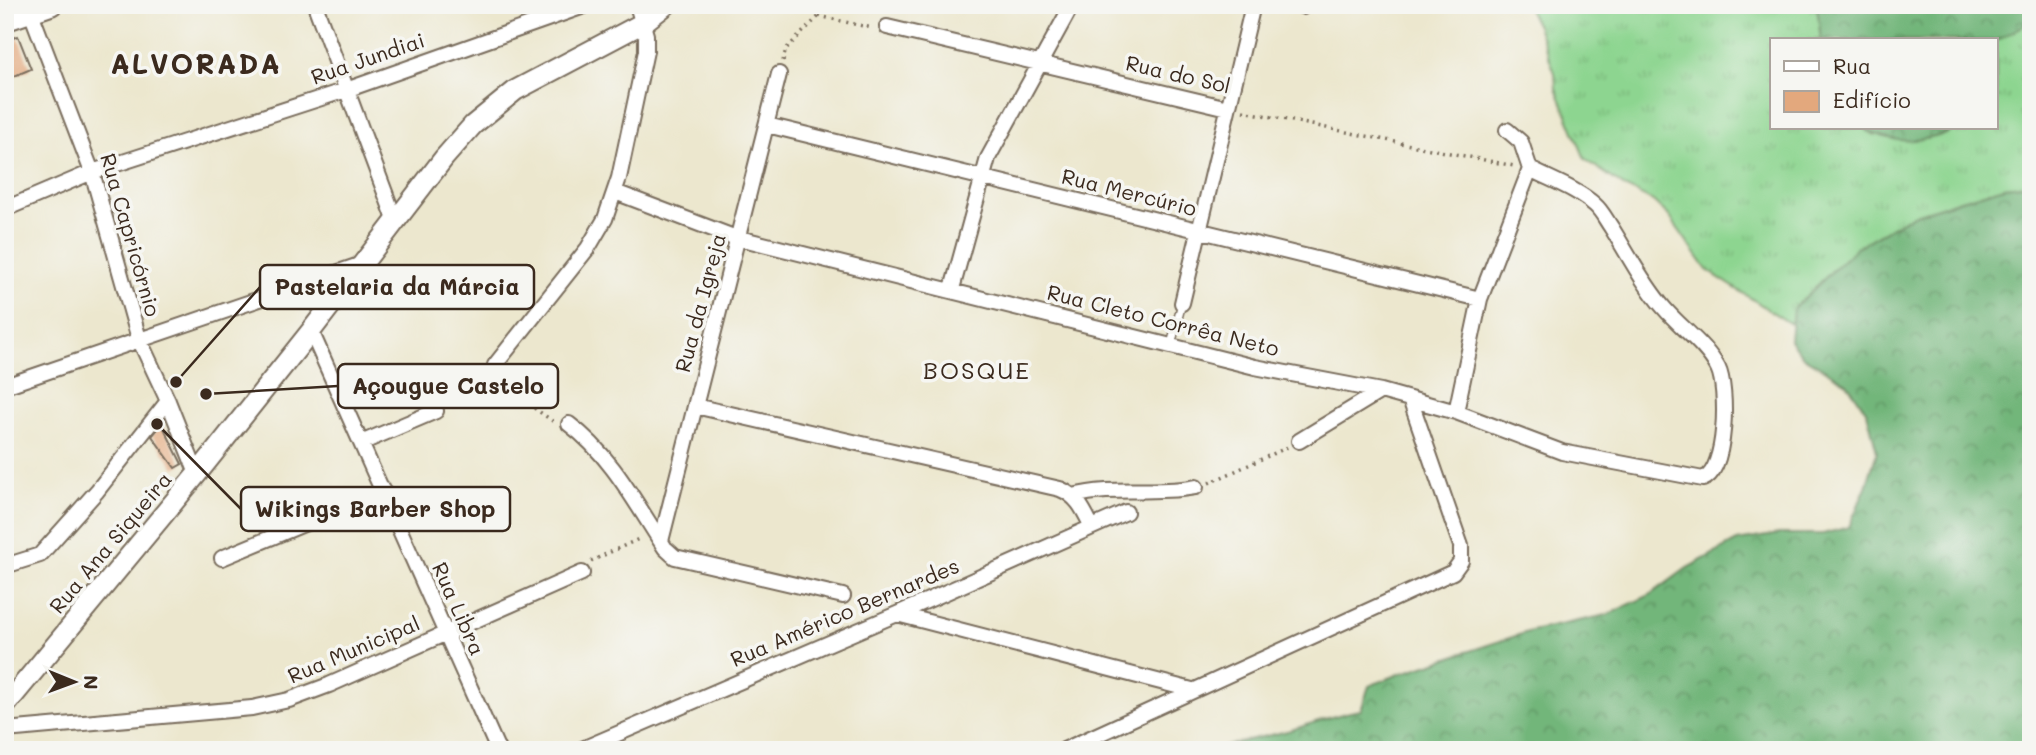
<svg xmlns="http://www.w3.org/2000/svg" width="2036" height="755" font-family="Mali,sans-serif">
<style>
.grass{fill:url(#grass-tufts);stroke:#648057;stroke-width:2}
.forest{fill:url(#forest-crowns);stroke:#56704c;stroke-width:2}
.building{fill:#e3a87d}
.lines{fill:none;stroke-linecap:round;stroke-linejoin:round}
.lane-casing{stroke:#796c5c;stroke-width:10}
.street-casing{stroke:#796c5c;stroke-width:18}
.secondary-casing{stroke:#796c5c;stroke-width:23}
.path{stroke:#796c5c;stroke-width:3.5;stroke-dasharray:2 5;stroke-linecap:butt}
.lane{stroke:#fff;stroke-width:7}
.street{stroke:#fff;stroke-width:14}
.secondary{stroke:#fff;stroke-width:19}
.labels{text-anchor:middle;stroke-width:7;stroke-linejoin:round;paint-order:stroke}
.street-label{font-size:21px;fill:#3b2a1e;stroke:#f6f6f2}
.quarter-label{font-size:24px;letter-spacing:2px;fill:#3b2a1e;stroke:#f6f6f2}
.district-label{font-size:28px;font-weight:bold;letter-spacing:2px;fill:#3b2a1e;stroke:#f6f6f2}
.leader{fill:none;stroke:#3b2a1e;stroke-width:2.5}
.callout-dot{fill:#3b2a1e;stroke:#f6f6f2;stroke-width:2.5}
.callout{fill:#f6f6f2;stroke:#3b2a1e;stroke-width:2.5}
.callout-label{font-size:23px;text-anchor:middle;font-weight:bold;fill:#3b2a1e}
</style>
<defs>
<pattern id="grass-tufts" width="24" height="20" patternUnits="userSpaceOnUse" patternTransform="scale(1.75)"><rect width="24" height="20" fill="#8dd590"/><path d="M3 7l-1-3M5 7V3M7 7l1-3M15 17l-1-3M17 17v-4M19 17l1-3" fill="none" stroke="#7bb77c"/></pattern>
<pattern id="forest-crowns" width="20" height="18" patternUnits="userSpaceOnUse" patternTransform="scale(1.75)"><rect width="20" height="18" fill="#72b67a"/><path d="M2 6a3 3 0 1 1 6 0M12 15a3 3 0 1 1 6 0" fill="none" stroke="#5f9463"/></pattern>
</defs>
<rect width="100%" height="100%" fill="#f6f6f2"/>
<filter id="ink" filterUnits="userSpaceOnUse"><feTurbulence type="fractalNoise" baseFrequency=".0143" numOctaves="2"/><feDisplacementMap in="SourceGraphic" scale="14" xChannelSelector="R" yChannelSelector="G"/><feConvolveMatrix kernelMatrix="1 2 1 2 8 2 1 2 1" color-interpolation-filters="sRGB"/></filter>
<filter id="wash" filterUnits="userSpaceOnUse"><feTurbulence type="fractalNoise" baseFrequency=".00686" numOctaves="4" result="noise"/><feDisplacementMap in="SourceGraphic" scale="28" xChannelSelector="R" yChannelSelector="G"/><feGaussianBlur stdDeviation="1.57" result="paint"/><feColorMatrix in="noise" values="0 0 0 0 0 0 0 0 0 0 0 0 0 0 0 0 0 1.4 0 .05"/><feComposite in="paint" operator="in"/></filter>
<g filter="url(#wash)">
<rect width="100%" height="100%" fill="#ece7ce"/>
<path class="grass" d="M1526 5H1817L1821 40H1772V128H1863L1875 135H1944L1959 128H1996V41L2031 21V184L2004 187 1915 214 1857 247 1794 309 1791 324 1707 270 1669 216 1653 201 1626 188 1585 159 1556 88 1555 73 1537 26Z"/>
<path class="forest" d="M1817 5H2031V21L1996 41 1821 40Z
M1863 128H1959C1928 143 1893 146 1863 128Z
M2031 184V750H1217C1241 739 1262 738 1287 731 1312 724 1335 714 1361 710L1369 686 1402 673 1531 631 1607 615 1650 595 1687 568 1737 541 1779 534H1823L1849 527 1866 487 1877 452 1867 412 1847 383 1802 356 1790 340 1793 309 1857 247 1915 214 2004 187Z"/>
<g id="blocks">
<path class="building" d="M18 36 31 69 5 80V41Z
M162 424 182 464 175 468 152 436Z"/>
</g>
</g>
<g filter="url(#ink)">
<use href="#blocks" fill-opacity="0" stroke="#796c5c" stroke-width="2"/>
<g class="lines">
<defs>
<path id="lane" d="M1289 5 1304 11
M1171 345 1182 303"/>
<path id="street" d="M28 5 92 172 139 339 168 401 197 474
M315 5 396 222
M887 27 1228 108
M767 125 1480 299
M1507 130 1521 142 1530 169
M615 192 731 236 1255 367 1381 391 1456 412 1562 452 1703 479C1727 471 1728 388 1718 368 1706 345 1681 328 1664 308 1643 284 1628 254 1611 227 1606 220 1602 211 1595 205 1577 189 1551 180 1530 169
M5 209 92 172 346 90 587 5
M952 289 988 158 1072 5
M1182 303 1253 5
M311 331 498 750
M495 365 588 248 605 219 619 178 646 51V35L637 5
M5 386 362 264
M695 406 1060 489C1078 496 1084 511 1092 527
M1456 412 1480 299 1530 169
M569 424C612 456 636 504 665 548L675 557 843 596
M1299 441 1381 391
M361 443 436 411
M1073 496C1114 485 1155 495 1196 487
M661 541 779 74
M222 558 383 491
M5 566 40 555 97 491 168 401
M897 614 1192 690
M5 730 252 708 289 700 329 685 582 573
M580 750 897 614 1126 512
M1064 750 1453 572 1461 561V546L1410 399"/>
<path id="secondary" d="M5 21 52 5
M5 706 197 474 311 331 444 158 473 125 516 90 643 23 666 5"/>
</defs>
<use href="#lane" class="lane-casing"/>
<use href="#street" class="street-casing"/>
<use href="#secondary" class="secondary-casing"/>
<path class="path" d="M819 16 872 28
M783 61 786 49 830 5
M1243 111 1514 166
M494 380 554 422
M444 399 478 386 486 377
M1209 483 1288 447
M591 561 641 538"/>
<use href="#lane" class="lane"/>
<use href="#street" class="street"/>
<use href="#secondary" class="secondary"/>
</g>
</g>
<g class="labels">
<g class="street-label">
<text transform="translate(368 59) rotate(-19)" y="7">Rua Jundiai</text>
<text transform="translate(1178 75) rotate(13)" y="7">Rua do Sol</text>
<text transform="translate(1129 193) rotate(14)" y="7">Rua Mercúrio</text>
<text transform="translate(130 235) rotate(74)" y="7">Rua Capricórnio</text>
<text transform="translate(701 303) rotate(-75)" y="7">Rua da Igreja</text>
<text transform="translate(1163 321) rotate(14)" y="7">Rua Cleto Corrêa Neto</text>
<text transform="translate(111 543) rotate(-50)" y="7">Rua Ana Siqueira</text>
<text transform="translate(458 609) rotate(66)" y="7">Rua Libra</text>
<text transform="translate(845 613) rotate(-23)" y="7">Rua Américo Bernardes</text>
<text transform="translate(354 650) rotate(-23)" y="7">Rua Municipal</text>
</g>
<g class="quarter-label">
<text x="977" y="379">BOSQUE</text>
</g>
<g class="district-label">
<text x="196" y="74">ALVORADA</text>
</g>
</g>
<path class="leader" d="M176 382L260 287M206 394L338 386M157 424L241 509"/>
<g class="callout-dot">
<circle cx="176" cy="382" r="7"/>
<circle cx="206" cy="394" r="7"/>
<circle cx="157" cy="424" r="7"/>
</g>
<g class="callout">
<rect x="260" y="265" width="274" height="44" rx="7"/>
<rect x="338" y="364" width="220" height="44" rx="7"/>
<rect x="241" y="487" width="269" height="44" rx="7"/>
</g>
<g class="callout-label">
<text x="397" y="295">Pastelaria da Márcia</text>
<text x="448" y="394">Açougue Castelo</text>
<text x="375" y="517">Wikings Barber Shop</text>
</g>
<rect width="2036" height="755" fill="none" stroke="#f6f6f2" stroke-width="28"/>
<rect x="1770" y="38" width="228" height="91" fill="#f6f6f2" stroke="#aba49d" stroke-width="2"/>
<rect x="1784" y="61" width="35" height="10" fill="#ffffff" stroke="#aba49d" stroke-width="2"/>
<text x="1833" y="74" font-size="21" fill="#3b2a1e">Rua</text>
<rect x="1784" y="91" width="35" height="21" fill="#e3a87d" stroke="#aba49d" stroke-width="2"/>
<text x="1833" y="108" font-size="21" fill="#3b2a1e">Edifício</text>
<g transform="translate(74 682) rotate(91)" stroke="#f6f6f2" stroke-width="5" paint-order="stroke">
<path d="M0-5L12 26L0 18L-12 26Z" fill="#3b2a1e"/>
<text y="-10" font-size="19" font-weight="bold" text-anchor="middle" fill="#3b2a1e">N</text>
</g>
</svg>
